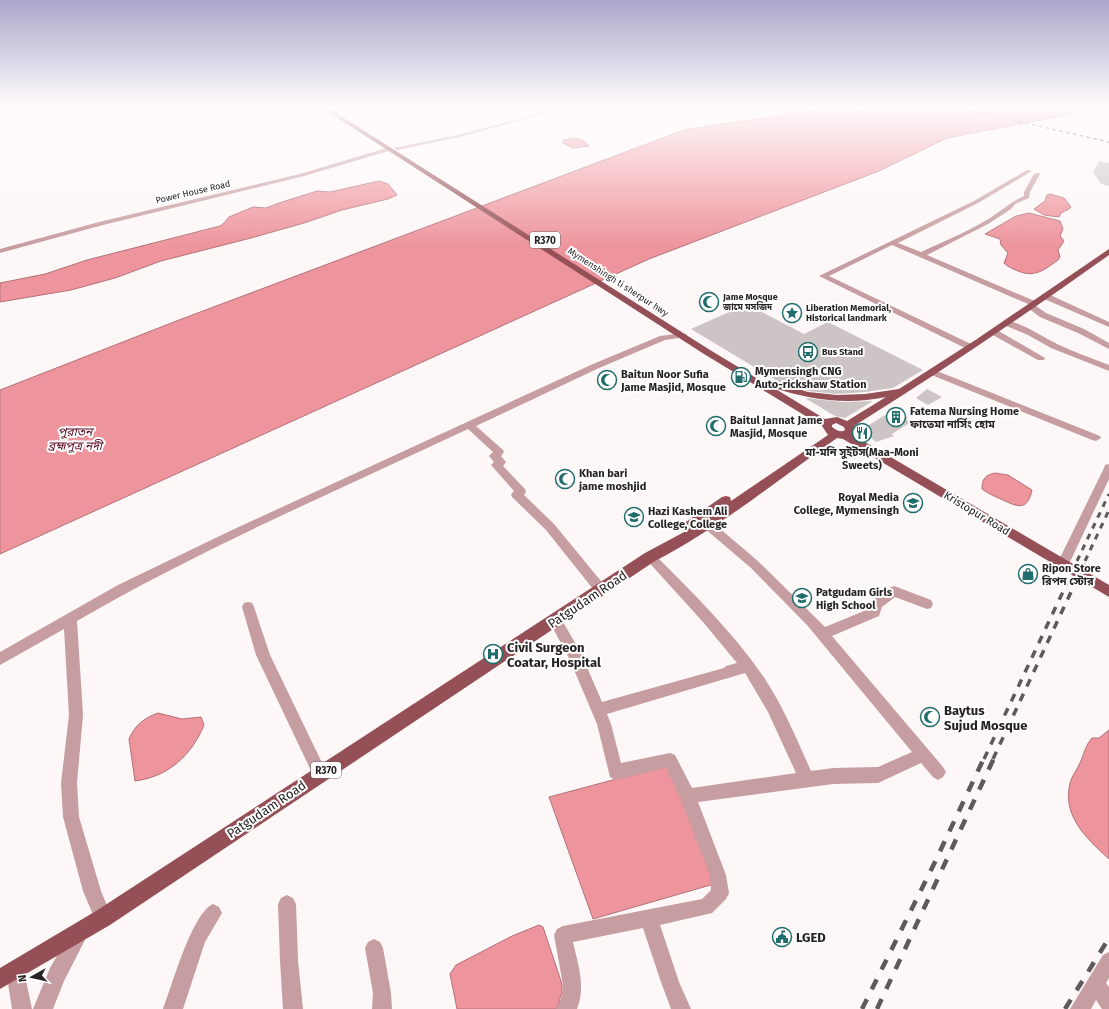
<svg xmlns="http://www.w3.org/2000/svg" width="1109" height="1009" font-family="'Fira Sans','Noto Sans Bengali',sans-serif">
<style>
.water{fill:#ee949c;stroke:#b27278}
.building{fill:#cdc4c5}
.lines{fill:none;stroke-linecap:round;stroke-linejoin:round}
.minor{fill:#c69da0;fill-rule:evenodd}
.major{fill:#955057;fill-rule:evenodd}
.rail-far3{stroke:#5e595a;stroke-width:1.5;stroke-dasharray:3.5 3.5;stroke-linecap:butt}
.rail-far2{stroke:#5e595a;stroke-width:3;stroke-dasharray:6 6;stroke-linecap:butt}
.rail-far1{stroke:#5e595a;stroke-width:3.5;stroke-dasharray:8 8;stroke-linecap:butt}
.rail{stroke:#5e595a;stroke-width:4.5;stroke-dasharray:11 11;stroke-linecap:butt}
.labels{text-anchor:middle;stroke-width:4;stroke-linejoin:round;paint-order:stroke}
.far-street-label{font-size:9px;fill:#262223;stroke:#fff}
.far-poi-label{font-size:9px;font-weight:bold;fill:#262223;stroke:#fff;text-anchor:start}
.shield{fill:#fff;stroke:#676465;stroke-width:1}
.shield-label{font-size:10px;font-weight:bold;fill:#262223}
.poi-label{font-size:11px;font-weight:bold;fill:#262223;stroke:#fff;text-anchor:start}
.street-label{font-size:11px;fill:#262223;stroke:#fff}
.water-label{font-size:12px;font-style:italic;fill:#59081d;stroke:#fff}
.near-street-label{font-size:13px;fill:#262223;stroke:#fff}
.near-poi-label{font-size:13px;font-weight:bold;fill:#262223;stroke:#fff;text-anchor:start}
</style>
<rect width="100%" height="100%" fill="#fef7f8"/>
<path class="water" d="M907 106H1098L1057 117 947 138 879 171 649 259 0 554V390L179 320 684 130 807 111 840 113Z
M576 138 586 142 589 146 573 148 563 143V140Z
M379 181 388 184 397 195 388 199 342 210 304 223 251 238 161 261 115 278 71 290 0 302V283L45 274 87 260 220 226 224 223 229 217 253 207 266 208 279 203 317 191 330 192Z
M1050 194 1064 198 1071 207 1069 209 1061 213 1059 217 1044 215 1034 209 1045 201 1047 195Z
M1029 213 1060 221 1063 229 1060 236 1064 241 1058 250 1060 257 1058 260C1044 270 1035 278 1018 271 1013 269 1008 267 1004 263L1008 253 1001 245 1000 239 985 234 1016 216Z
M995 473 1008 475 1032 490C1028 509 1020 508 1005 501 997 497 990 495 982 489 982 479 985 475 995 473Z
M158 713 182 719 201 717 204 725C192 755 168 777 135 781L129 739C135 725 144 718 158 713Z
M1109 730V859C1086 838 1062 816 1070 783 1072 775 1077 770 1080 763 1084 754 1085 746 1092 738H1099Z
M669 765 714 884 593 919 549 797Z
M539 925 543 927 562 984V992L557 1009H457L450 974 456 965 512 936Z"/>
<path class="building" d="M1099 161 1109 163V186L1101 184 1093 172Z
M747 304 804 334 828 322 923 370 893 388 865 392 837 394 808 391 779 382 691 329Z
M927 389 942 397 928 405 916 398Z
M805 398 843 402 873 401 845 418 835 416Z
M893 410 908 418 906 420 911 422 892 434 894 436 876 442 861 430Z"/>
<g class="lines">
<path class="minor" d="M565 106H572L464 136 397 150 394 148 462 134Z
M390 147 392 148V150L304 176 103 225 0 253V249L99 222 300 174Z
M1027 170 1032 171 978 203 898 243 921 252C942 242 965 233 985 221 999 213 1010 202 1024 196V192L1034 174 1039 173 1040 174 1030 192 1029 198 1015 204 1011 209 988 224 927 255 1037 302 1038 304 1036 306 1046 313 1084 329 1109 343V349L1078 333 1040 317 1028 308V304L892 245 829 276 973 345 974 347 973 349H967L819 276 974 201Z
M1042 294H1048L1109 322V327L1042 298Z
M1004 321C1016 319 1046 339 1057 344 1074 352 1092 358 1109 365V371L1051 348 1028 335 1004 325Z
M991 330H997L1045 358 1044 360H1038L991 334 990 332Z
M683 333 687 335 686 337 665 340 599 368 476 426 503 450 504 452 501 456 506 462 503 466 525 489 526 492 524 495 554 524 605 586 607 590 605 594 601 595 597 594 546 530 512 497 511 494 514 491 491 465 494 462 489 456 493 452 468 429C337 491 202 548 77 621L83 715 77 783 79 817 101 891 112 918 109 924 103 927 97 924 83 891 63 817 61 783 69 715 64 629 0 665V652L118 585 230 531 593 364 660 336Z
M932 369 1100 436 1101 438 1096 441 1092 440 929 374 928 372Z
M1109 464V479L1069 564 1067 567 1063 569 1059 567 1057 564 1104 468 1105 465Z
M707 520 711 521 759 562 825 627 869 609C871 599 885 589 894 586L931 600 933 604 931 608 927 609 895 597 882 607 879 616 832 636 943 767 946 772 943 777 938 780 933 777 921 763 878 783 833 784 698 802 726 875 729 893 726 899 712 913 660 925 679 982 691 1009H671L661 982 643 928 573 942C578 964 586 987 577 1009H556L561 999 563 985 554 935 557 929 563 926 702 899 711 890 710 875 681 800 666 768 615 780 610 777 597 724 569 658 549 621 550 617 555 616 560 617 580 651 602 702 724 668 726 666 737 663 703 622 644 557 646 554 650 552 654 554C693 593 734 633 765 679 784 708 797 740 811 771L833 768 878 767 912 752 807 625 751 568 703 527 701 524 703 521ZM745 673 768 712 796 773 692 788 675 755 670 753 621 763 611 724 607 714Z
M248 602 252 603 254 607 270 655 325 769 328 774 325 779 320 782 315 779 256 655 242 607 244 603Z
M287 895 293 898 296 904 298 961 303 1009H283L280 961 278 904 281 898Z
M213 904 219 907 222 913 205 942 183 1009H163C172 986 192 913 213 904Z
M79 925 85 928 88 934 64 981 53 1009H33L50 968 73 928Z
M374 939 380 942 383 948 391 993 392 1009H372L373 993 365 948 368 942Z
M1109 952V978L1106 983 1109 987V1009H1102L1096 1000 1091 1009H1070L1103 955Z
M15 962 22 964 24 971 32 1009H12L6 971 8 964Z"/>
<path class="major" d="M319 106H325L710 350 773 388 772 386 773 384 777 383 808 392 837 395 865 394 899 389 977 339 1109 249V255C1026 314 941 372 854 426L856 429 853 435 1109 585V597L843 439 837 438C778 480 719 528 655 561L110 925 0 989V968L96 911 645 553 686 531 683 530 681 527 683 524 722 497 726 496 730 497 731 501 828 435 822 426 704 354ZM774 388C811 400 847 405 886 397L847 421 837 417 825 419ZM836 423 844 427 845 430C841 433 836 430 832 427V425Z"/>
<path class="rail-far3" d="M950 106 1109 142"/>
<path class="rail-far2" d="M1077 561 1109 494
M1085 561 1109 510"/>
<path class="rail-far1" d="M984 759 1078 560
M993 759 1086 560"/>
<path class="rail" d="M862 1009 934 864 984 758
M877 1009 994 758
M1065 1009 1109 938"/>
</g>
<linearGradient id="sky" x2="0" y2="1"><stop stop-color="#aaa7ca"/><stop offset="0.43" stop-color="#fffbfc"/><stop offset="1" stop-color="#fffbfc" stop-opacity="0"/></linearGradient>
<rect width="1109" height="247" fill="url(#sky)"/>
<defs>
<symbol id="mosque-ring" viewBox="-11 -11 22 22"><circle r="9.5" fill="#fff" stroke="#216d6c" stroke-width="1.5"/><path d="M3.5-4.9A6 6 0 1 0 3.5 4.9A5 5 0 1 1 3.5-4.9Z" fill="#216d6c"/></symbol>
<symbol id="sight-ring" viewBox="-11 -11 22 22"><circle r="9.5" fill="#fff" stroke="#216d6c" stroke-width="1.5"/><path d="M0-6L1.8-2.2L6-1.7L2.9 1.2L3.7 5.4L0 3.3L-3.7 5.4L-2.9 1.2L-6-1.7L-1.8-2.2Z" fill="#216d6c"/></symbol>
<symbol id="bus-ring" viewBox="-11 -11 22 22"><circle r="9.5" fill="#fff" stroke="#216d6c" stroke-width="1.5"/><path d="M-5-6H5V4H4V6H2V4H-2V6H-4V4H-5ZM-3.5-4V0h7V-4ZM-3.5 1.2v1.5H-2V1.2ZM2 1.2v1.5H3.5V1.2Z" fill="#216d6c"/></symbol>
<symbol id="fuel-ring" viewBox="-11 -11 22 22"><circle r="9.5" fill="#fff" stroke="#216d6c" stroke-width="1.5"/><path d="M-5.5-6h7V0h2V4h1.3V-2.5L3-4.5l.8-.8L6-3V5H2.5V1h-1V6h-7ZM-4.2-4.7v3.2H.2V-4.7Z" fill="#216d6c"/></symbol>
<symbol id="building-ring" viewBox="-11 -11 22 22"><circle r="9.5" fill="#fff" stroke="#216d6c" stroke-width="1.5"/><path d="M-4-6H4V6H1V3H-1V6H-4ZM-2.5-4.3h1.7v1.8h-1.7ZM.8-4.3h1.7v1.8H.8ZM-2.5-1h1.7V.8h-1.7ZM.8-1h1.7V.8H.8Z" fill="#216d6c"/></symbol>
<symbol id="restaurant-ring" viewBox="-11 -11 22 22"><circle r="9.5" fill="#fff" stroke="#216d6c" stroke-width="1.5"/><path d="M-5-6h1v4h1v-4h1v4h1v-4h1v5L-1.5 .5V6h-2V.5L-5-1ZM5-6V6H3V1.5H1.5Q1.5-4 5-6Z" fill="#216d6c"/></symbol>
<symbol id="school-ring" viewBox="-11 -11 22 22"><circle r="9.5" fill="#fff" stroke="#216d6c" stroke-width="1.5"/><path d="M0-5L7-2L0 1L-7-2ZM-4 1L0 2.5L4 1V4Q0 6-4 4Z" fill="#216d6c"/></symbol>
<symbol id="university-ring" viewBox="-11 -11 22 22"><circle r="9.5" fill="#fff" stroke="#216d6c" stroke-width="1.5"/><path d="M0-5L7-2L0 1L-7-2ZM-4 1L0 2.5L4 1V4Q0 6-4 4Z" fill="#216d6c"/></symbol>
<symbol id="shop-ring" viewBox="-11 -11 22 22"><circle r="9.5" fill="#fff" stroke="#216d6c" stroke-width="1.5"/><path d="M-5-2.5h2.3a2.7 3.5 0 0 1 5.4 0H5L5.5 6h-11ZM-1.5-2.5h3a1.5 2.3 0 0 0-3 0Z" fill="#216d6c"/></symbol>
<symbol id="hospital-ring" viewBox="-11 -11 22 22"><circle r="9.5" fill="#fff" stroke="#216d6c" stroke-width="1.5"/><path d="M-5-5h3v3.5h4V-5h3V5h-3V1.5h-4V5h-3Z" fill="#216d6c"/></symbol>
<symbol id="civic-ring" viewBox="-11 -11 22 22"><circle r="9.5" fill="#fff" stroke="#216d6c" stroke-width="1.5"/><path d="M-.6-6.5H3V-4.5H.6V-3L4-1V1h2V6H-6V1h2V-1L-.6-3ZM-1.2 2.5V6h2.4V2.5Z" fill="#216d6c"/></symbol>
</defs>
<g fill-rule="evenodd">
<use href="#mosque-ring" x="698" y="291" width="22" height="22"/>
<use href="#sight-ring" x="781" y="302" width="22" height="22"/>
<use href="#bus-ring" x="797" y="341" width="22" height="22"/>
<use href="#fuel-ring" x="730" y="366" width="22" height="22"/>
<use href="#mosque-ring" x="596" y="369" width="22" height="22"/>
<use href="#building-ring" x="885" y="406" width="22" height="22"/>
<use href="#mosque-ring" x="705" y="415" width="22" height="22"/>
<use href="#restaurant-ring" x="851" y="422" width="22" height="22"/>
<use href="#mosque-ring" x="554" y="468" width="22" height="22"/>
<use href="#school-ring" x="902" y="492" width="22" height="22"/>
<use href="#university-ring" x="623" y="506" width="22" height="22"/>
<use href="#shop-ring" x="1017" y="563" width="22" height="22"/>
<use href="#school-ring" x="791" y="587" width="22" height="22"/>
<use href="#hospital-ring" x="482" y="643" width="22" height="22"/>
<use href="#mosque-ring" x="919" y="706" width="22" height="22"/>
<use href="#civic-ring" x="771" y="926" width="22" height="22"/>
</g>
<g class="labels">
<g class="far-street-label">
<text transform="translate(193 192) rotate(-13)" y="3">Power House Road</text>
<text transform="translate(618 282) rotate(33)" y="3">Mymenshingh ti sherpur hwy</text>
</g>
<g class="far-poi-label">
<text x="723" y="300">Jame Mosque<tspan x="723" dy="10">জামে মসজিদ</tspan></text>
<text x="806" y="311">Liberation Memorial,<tspan x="806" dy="10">Historical landmark</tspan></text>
<text x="822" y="355">Bus Stand</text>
</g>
<g class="shield">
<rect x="530" y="232" width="30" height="16" rx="3"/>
<rect x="311" y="762" width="30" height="16" rx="3"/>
</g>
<g class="shield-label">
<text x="545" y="244">R370</text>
<text x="326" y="774">R370</text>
</g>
<g class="poi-label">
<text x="755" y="375">Mymensingh CNG<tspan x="755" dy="13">Auto-rickshaw Station</tspan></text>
<text x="621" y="378">Baitun Noor Sufia<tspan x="621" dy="13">Jame Masjid, Mosque</tspan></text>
<text x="910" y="415">Fatema Nursing Home<tspan x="910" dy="13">ফাতেমা নার্সিং হোম</tspan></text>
<text x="730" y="424">Baitul Jannat Jame<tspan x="730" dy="13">Masjid, Mosque</tspan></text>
<text x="862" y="456" text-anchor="middle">মা-মনি সুইটস(Maa-Moni<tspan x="862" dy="13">Sweets)</tspan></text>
<text x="579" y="477">Khan bari<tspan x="579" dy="13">jame moshjid</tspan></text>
<text x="899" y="501" text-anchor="end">Royal Media<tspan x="899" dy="13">College, Mymensingh</tspan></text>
<text x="648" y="515">Hazi Kashem Ali<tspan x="648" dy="13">College, College</tspan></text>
<text x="1042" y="572">Ripon Store<tspan x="1042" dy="13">রিপন স্টোর</tspan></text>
<text x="816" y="596">Patgudam Girls<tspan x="816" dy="13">High School</tspan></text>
</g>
<g class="street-label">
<text transform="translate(977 513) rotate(31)" y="4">Kristopur Road</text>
</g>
<g class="water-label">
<text x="75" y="436">পুরাতন<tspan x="75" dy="14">ব্রহ্মপুত্র নদী</tspan></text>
</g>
<g class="near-street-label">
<text transform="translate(587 599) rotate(-34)" y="5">Patgudam Road</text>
<text transform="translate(266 809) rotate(-34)" y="5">Patgudam Road</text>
</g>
<g class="near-poi-label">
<text x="507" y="652">Civil Surgeon<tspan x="507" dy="15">Coatar, Hospital</tspan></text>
<text x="944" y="715">Baytus<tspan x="944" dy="15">Sujud Mosque</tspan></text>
<text x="796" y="942">LGED</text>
</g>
</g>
<g transform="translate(32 977) rotate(262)" stroke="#ffffff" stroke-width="3" paint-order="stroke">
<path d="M0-3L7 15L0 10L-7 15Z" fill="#262223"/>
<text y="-6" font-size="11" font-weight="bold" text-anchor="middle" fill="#262223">N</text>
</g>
</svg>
